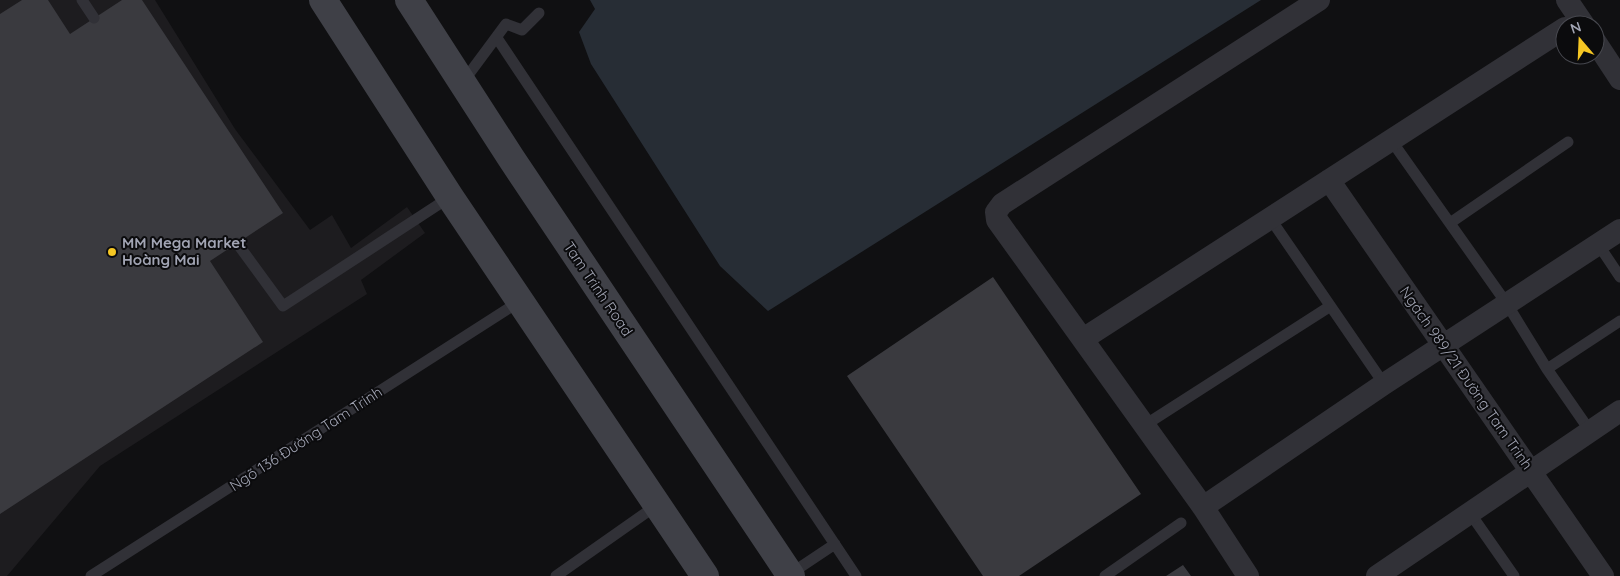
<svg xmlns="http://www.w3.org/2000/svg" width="1620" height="576" font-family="Quicksand,sans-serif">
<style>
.built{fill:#1d1c1f}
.water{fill:#272d35}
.building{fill:#3a3a3f}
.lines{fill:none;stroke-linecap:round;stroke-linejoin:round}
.service{stroke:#313137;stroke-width:11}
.minor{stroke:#313137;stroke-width:22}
.secondary{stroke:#3f4047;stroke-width:28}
.poi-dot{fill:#f6c724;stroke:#0b0b0d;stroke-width:2}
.labels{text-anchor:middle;stroke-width:4;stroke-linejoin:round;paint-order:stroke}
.poi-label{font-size:15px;font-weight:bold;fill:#a1a4b3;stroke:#0b0b0d;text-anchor:start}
.street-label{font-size:15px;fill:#a1a4b3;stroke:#0b0b0d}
</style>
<rect width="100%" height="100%" fill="#101012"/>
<path class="built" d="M0 0H155L235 129 310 230 332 215 351 248 407 207 425 233 361 280 367 294 100 466 7 576H0Z"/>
<path class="water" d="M590 0H1261L768 311 720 266 591 64 579 32 595 9Z"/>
<path class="building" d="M22 0H48L70 34 122 0H142L283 213 210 261 263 342 0 514V14Z
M993 277 1141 494 1019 576H983L847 376Z
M1183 565 1191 576H1166Z"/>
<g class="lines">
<path class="service" d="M82 0 94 18
M497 38 856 576
M463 82 506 24 522 30 539 13
M1391 140 1507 304 1547 369 1620 321
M1270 218 1384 384
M1450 223 1568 142
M237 243 283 306 450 197
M1598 244 1620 277
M1547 369 1590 431
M1145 425 1329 307
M1470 513 1514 576
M790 574 835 544
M91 576 520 301
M556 576 657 505
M1105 576 1181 523"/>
<path class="minor" d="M1567 0 1584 25
M1595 41 1620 79
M1329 180 1603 576
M1083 339 1565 28
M1203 507 1384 384 1620 230
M1248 576 1203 507 997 220 996 212 1002 204 1319 0
M1377 576 1620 411"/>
<path class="secondary" d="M323 0 450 197 705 576
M409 0 511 158 791 576"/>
</g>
<circle class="poi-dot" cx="112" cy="252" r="5"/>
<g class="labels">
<g class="poi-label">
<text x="122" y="248">MM Mega Market<tspan x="122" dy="17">Hoàng Mai</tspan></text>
</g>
<g class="street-label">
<text transform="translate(598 289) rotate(56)" y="5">Tam Trinh Road</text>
<text transform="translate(1466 378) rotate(55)" y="5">Ngách 989/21 Đường Tam Trinh</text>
<text transform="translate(306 439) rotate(-33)" y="5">Ngõ 136 Đường Tam Trinh</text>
</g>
</g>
<g transform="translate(1580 40) rotate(341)"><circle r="24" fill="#0b0b0d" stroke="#47484f"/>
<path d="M0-4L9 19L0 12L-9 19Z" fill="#f6c724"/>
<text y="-8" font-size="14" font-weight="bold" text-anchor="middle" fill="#a1a4b3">N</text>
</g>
</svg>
